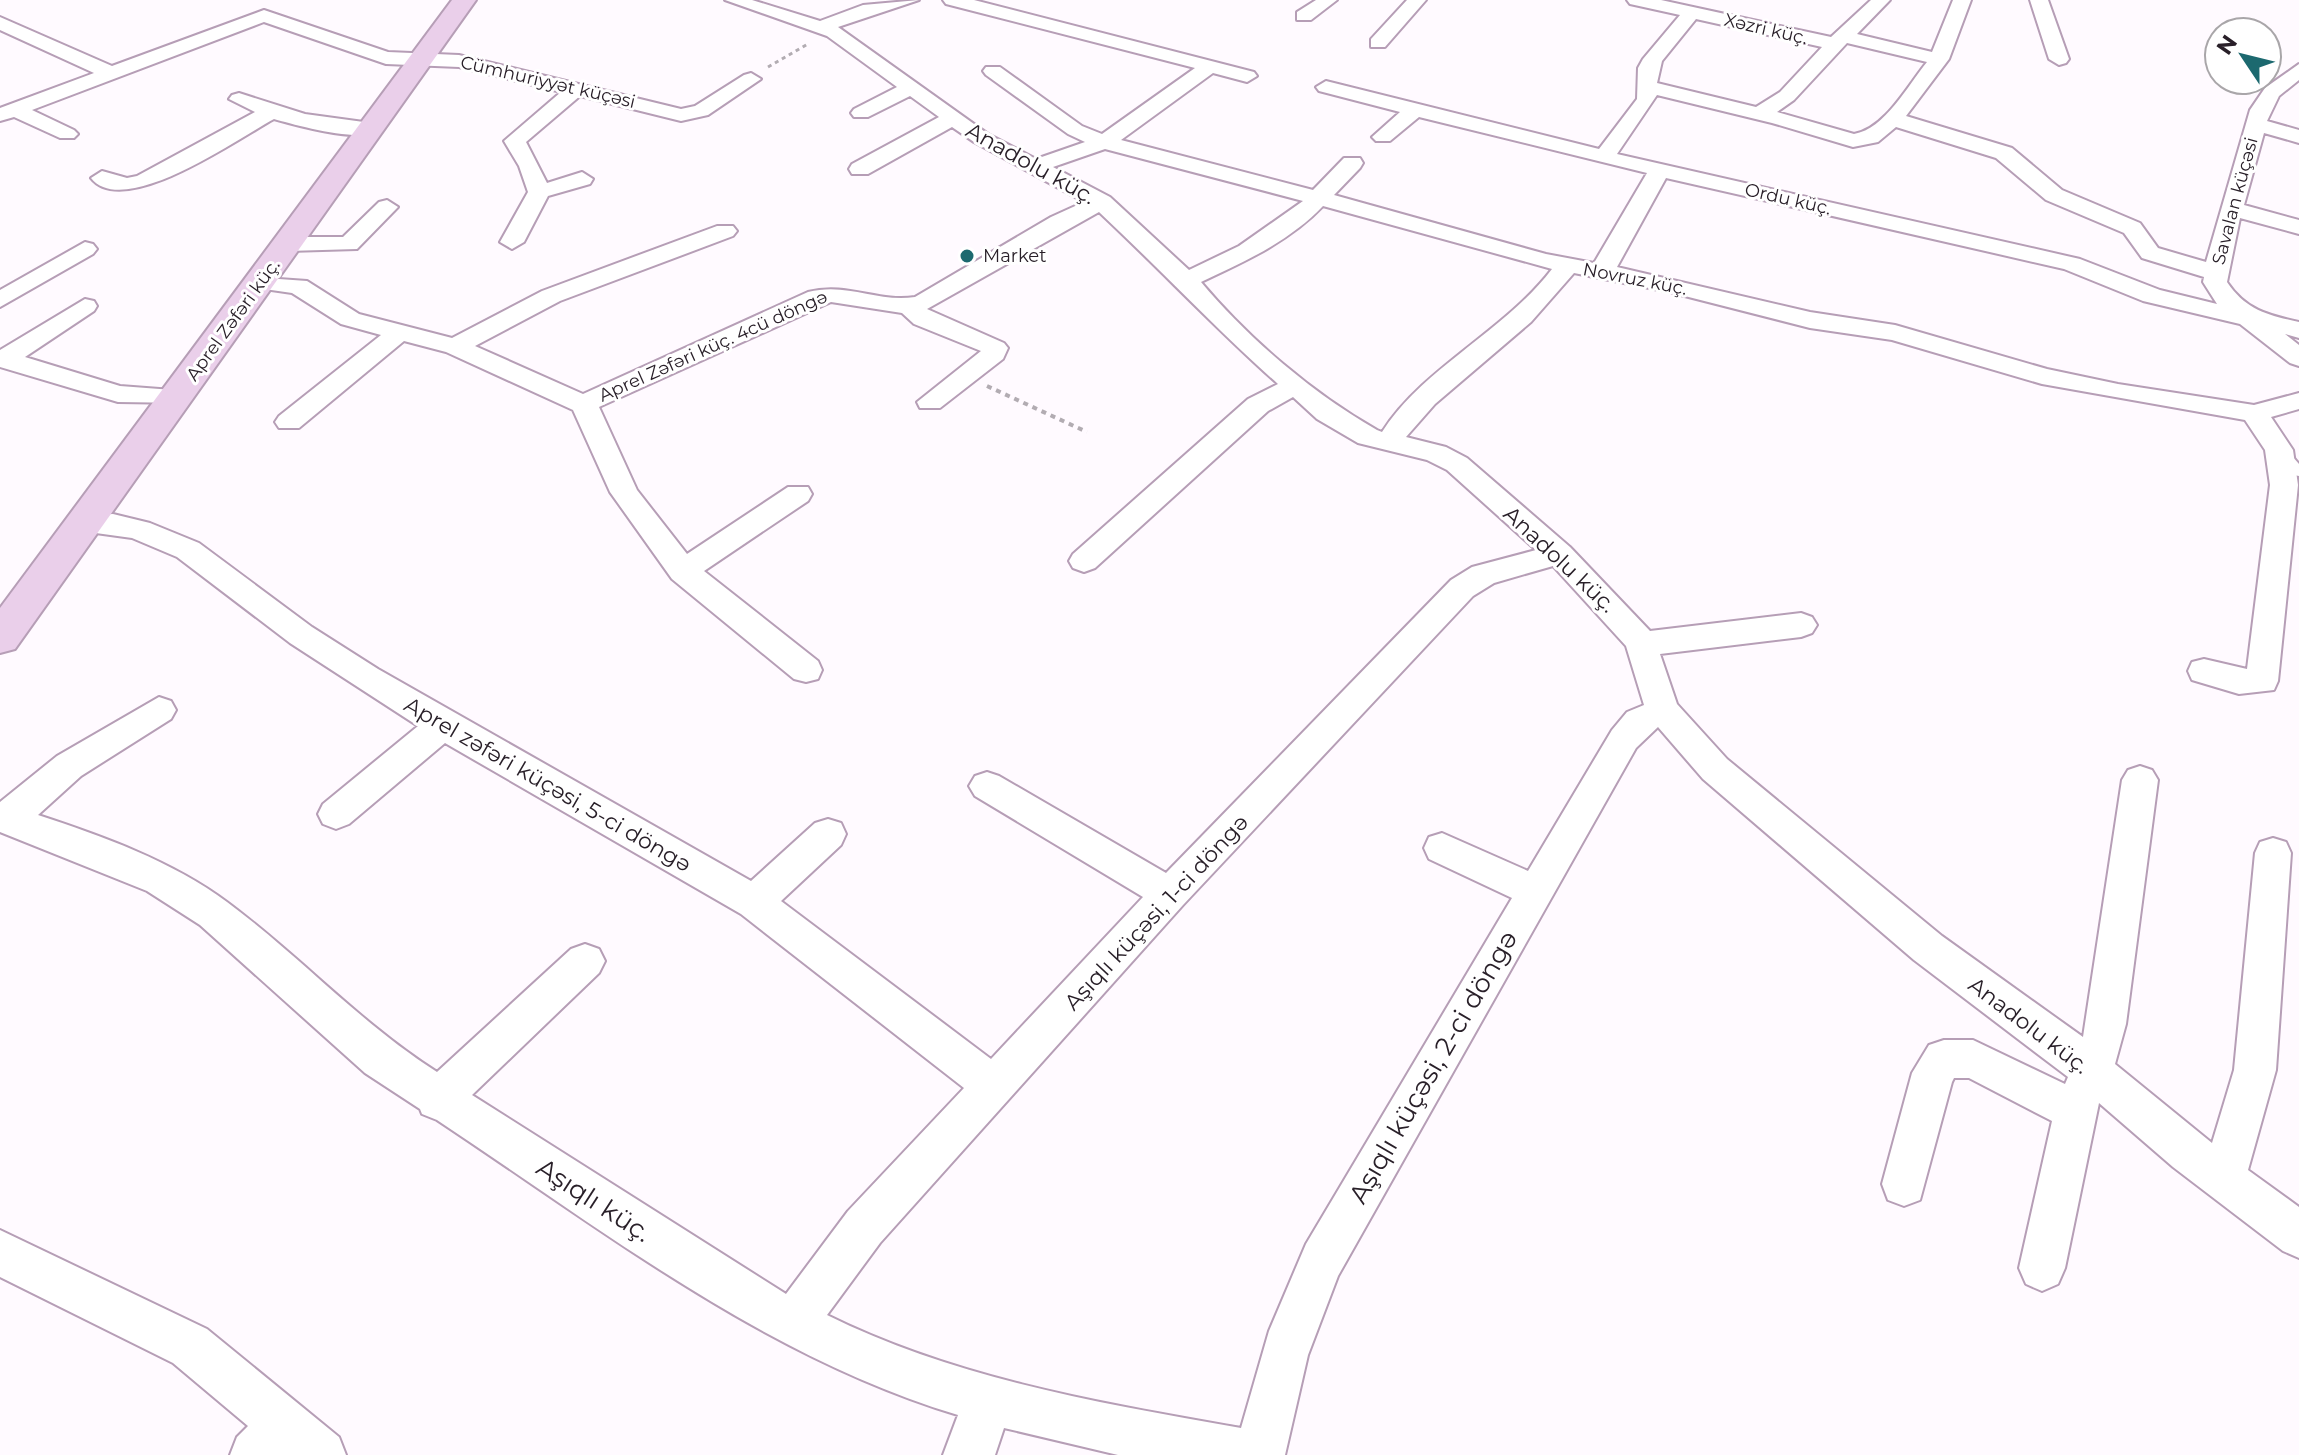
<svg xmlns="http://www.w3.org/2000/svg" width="2299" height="1455" font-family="Montserrat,sans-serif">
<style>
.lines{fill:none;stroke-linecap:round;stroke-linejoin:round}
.lane-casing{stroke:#b69eb6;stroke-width:4}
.street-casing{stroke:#b69eb6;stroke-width:4}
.secondary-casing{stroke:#b69eb6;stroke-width:4}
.path-far1{stroke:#b2acb2;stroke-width:3;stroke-dasharray:4 4;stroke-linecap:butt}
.path{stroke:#b2acb2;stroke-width:4;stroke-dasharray:5 5;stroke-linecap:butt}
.lane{fill:#fff;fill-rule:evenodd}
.street{fill:#fff;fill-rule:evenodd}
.secondary{fill:#eacfea;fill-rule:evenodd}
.poi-dot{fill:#1c696f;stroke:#fff;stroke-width:3}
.labels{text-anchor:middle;stroke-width:6;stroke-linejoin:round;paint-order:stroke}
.far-street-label{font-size:18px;fill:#292029;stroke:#fff}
.far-poi-label{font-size:18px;fill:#292029;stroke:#fff;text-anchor:start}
.street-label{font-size:22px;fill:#292029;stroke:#fff}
.near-street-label{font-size:26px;fill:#292029;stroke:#fff}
</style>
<rect width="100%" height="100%" fill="#fffaff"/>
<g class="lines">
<defs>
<path id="lane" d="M2280 447 2285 448 2299 464V476L2294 475 2273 451Z"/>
<path id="street" d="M725 0H752L820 21 863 5 919 0 838 27 988 134 1036 159 1085 142 1068 134 986 75 983 71 986 67H1000L1082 126 1102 134 1195 68 946 4 943 0H974L1254 72 1257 76 1247 82 1213 73 1121 140 1313 190 1344 158H1360L1363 163 1360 168 1334 195 1546 254 1594 263 1647 173 1419 117 1390 141H1376L1372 137 1400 112 1319 91 1316 87 1326 81 1599 149 1637 99 1638 68 1643 59 1680 15 1630 4 1627 0H1661L1831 37 1871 0H1890L1857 34 1932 52 1953 0H1971L1949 59 1906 116 2012 148 2062 190 2140 223 2158 248 2206 262 2250 110 2265 88 2299 64V80L2279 96 2267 121 2299 130V143L2264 133 2244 205 2299 220V234L2240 218 2227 282C2246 310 2267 315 2299 322V338L2285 334 2299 345V366L2290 363 2240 324 2143 301 2064 269 1666 178 1617 267 1810 312 1895 325 2047 369 2118 384 2254 405 2299 393V409L2271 417 2293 450 2298 485 2278 681 2274 690 2239 694 2192 680 2188 671 2192 662 2204 659 2247 669 2270 485 2265 450 2245 420 2042 384 1892 340 1810 328 1669 292 1574 273 1531 322 1435 404 1406 437 1446 447 1467 458 1570 547 1650 631 1801 613 1812 617 1817 625 1812 633 1801 637 1660 654 1677 704 1727 759 1942 936 2083 1037 2122 780 2128 770 2140 766 2152 770 2158 780 2126 1024 2115 1064 2212 1143 2234 1070 2255 853 2260 842 2273 838 2286 842 2291 853 2276 1070 2248 1170 2299 1207V1258L2283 1251 2173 1167 2099 1103 2065 1268 2058 1284 2042 1291 2026 1284 2019 1268 2052 1121 1969 1078H1954L1952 1082 1920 1200 1904 1206 1888 1200 1882 1184 1912 1073 1929 1045 1944 1040H1973L2065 1084 2068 1077 1914 960 1703 779 1658 727 1636 748 1338 1276 1308 1355 1285 1455H1118L1004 1428 995 1455H943L958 1415C765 1357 603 1230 437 1120L422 1114 420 1109 365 1073 200 925 147 891 0 832V802L57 756 159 697 171 701 176 710 171 719 81 776 38 815C102 836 172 861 227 902 300 956 360 1023 437 1072L571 949 585 944 599 949 605 961 599 973 472 1095 786 1294 848 1211 964 1088 741 914 445 743 349 824 336 829 323 824 318 814 323 804 418 726 290 643 177 557 132 538 74 530 69 523 74 516 113 514 150 523 199 543 312 627 378 669 751 881 815 823 828 819 841 823 846 834 841 845 781 901 991 1059 1143 897 975 796 969 786 975 776 987 772 999 776 1166 873 1451 580 1472 567 1536 550 1447 470 1427 460 1358 443 1317 419 1293 397 1268 411 1095 568 1084 572 1073 568 1069 561 1073 554 1248 399 1278 384C1216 329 1160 269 1099 212L927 309 1004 343 1008 348 1003 359 940 408H920L917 402 981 351 914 324 902 313 831 302 599 407 637 490 687 554 788 487H808L812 494 808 501 704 571 818 661 822 670 818 679 806 682 794 679 672 579 610 492 573 410 446 352 404 341 299 428H279L275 422 279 416 381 335 341 324 292 293 251 287 248 282 251 277 307 281 359 314 452 338 542 291 717 226H733L737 231 733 236 560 301 475 346 583 394 808 292C848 282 878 303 915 297L1051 217 1084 202 974 142 952 127 868 174H852L849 169 852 164 939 117 910 96 868 117H854L851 113 854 109 897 87 827 36ZM1696 19 1822 47 1780 92 1756 107 1657 83 1662 61ZM1847 43 1927 62C1908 85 1885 129 1854 134L1777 112 1794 100ZM1657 95 1772 123 1853 147 1878 142 1896 127 1996 158 2046 200 2124 233 2142 258 2204 277 2203 282 2217 304 2160 290 2080 259 1617 154ZM1105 149 1303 201 1239 246 1189 270 1110 197 1053 167ZM1323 206 1552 269C1504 332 1424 367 1382 432L1377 430C1312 393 1249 339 1201 282 1244 262 1290 241 1323 206ZM1553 566 1626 646 1644 705 1627 712 1612 730 1528 871 1442 833 1429 837 1424 848 1429 859 1512 898 1306 1244 1269 1331 1241 1428C1100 1403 956 1379 827 1315L880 1243 1183 905 1473 596 1494 583Z
M1316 0H1337L1311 20H1297V12Z
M1407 0H1426L1385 47H1371V39Z
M2030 0H2048L2069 59 2066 63 2059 65 2049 59Z
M264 10 388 52 459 55 681 109 695 106 744 75 751 73 761 79 708 115 681 121 580 96 526 142 547 183 582 172 593 179 590 184 548 196 524 242 512 249 500 242 528 192 519 166 504 141 561 92 459 67 386 64 264 22 32 110 74 130 78 134 74 138H60L14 117 0 121V108L94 73 0 30V17L112 66Z
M239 93 305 114 371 123 381 129C367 145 295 125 274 119 239 138 124 220 91 178L102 171 127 178 137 176 255 112 229 99 232 95Z
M387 200 398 207 357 249 288 251 276 244 288 237H343L379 202Z
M85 242 93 244 97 249 93 254 0 307V290Z
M85 299 94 301 97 306 94 311 25 357 120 386 186 391 190 397 186 403 118 402 0 367V350Z
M0 1230 207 1329 339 1437 346 1455H230L237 1437 248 1426 173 1363 0 1277Z"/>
<path id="secondary" d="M452 0H476L15 649 0 653V608Z"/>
</defs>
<use href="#lane" class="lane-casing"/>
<use href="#street" class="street-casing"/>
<use href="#secondary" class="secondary-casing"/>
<path class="path-far1" d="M768 67 808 44"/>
<path class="path" d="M987 386 1087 432"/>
<use href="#lane" class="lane"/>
<use href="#street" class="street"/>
<use href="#secondary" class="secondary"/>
</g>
<circle class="poi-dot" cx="967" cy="256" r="8"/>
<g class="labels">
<g class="far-street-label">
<text transform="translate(1766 29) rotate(13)" y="6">Xəzri küç.</text>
<text transform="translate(548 82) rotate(13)" y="6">Cümhuriyyət küçəsi</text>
<text transform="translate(1788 199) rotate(13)" y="6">Ordu küç.</text>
<text transform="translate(2235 201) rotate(-75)" y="6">Savalan küçəsi</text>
<text transform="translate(1635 279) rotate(11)" y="6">Novruz küç.</text>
<text transform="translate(233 320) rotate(-54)" y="6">Aprel Zəfəri küç.</text>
<text transform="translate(713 346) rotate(-24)" y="6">Aprel Zəfəri küç. 4cü döngə</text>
</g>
<g class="far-poi-label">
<text x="983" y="262">Market</text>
</g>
<g class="street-label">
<text transform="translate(1031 163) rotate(29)" y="8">Anadolu küç.</text>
<text transform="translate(1560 559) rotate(43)" y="8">Anadolu küç.</text>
<text transform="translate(548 784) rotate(30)" y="8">Aprel zəfəri küçəsi, 5-ci döngə</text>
<text transform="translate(1156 912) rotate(-47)" y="8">Aşıqlı küçəsi, 1-ci döngə</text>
<text transform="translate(2029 1025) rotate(37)" y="8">Anadolu küç.</text>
</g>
<g class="near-street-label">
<text transform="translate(1433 1067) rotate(-60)" y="9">Aşıqlı küçəsi, 2-ci döngə</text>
<text transform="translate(594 1200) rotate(33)" y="9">Aşıqlı küç.</text>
</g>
</g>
<g transform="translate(2243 56) rotate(305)"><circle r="38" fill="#ffffff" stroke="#a9a6a9" stroke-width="2"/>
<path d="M0-6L14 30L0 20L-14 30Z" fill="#1c696f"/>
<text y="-12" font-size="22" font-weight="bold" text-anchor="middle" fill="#292029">N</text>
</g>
</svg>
